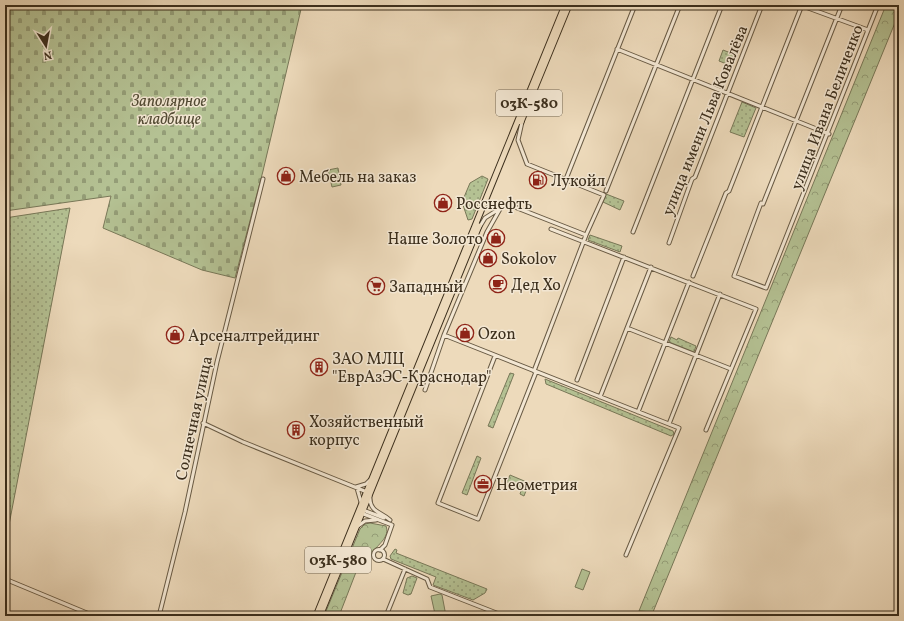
<svg xmlns="http://www.w3.org/2000/svg" width="904" height="621" font-family="Vollkorn,serif">
<style>
.grass{fill:url(#grass-dots);stroke:#787858}
.forest{fill:url(#forest-crowns);stroke:#787858}
.cemetery{fill:url(#cemetery-stones);stroke:#787858}
.garden{fill:#b4c193;stroke:#787858}
.lines{fill:none;stroke-linecap:round;stroke-linejoin:round}
.minor-casing{stroke:#685a44;stroke-width:5}
.trunk-casing{stroke:#3c2f1d;stroke-width:7}
.minor{stroke:#f3e7d3;stroke-width:3}
.trunk{stroke:#eddabb;stroke-width:5}
.labels{text-anchor:middle;stroke-width:3;stroke-linejoin:round;paint-order:stroke}
.shield{fill:#f3e7d3;stroke:#736654;stroke-width:1}
.shield-label{font-size:15px;font-weight:bold;fill:#3c2f1d}
.park-label{font-size:16px;font-style:italic;fill:#544c35;stroke:#f3e7d3}
.street-label{font-size:16px;fill:#3c2f1d;stroke:#f3e7d3}
.poi-label{font-size:16px;fill:#3c2f1d;stroke:#f3e7d3;text-anchor:start}
</style>
<defs>
<pattern id="grass-dots" width="8" height="8" patternUnits="userSpaceOnUse"><rect width="8" height="8" fill="#b4c193"/><path d="M2 2h.1M6 6h.1" fill="none" stroke="#949d77" stroke-width="1.8" stroke-linecap="round"/></pattern>
<pattern id="forest-crowns" width="20" height="18" patternUnits="userSpaceOnUse"><rect width="20" height="18" fill="#b4c193"/><path d="M2 6a3 3 0 1 1 6 0M12 15a3 3 0 1 1 6 0" fill="none" stroke="#949d77"/></pattern>
<pattern id="cemetery-stones" width="16" height="16" patternUnits="userSpaceOnUse"><rect width="16" height="16" fill="#b4c193"/><path d="M2 7V4a2 2 0 0 1 4 0v3zM10 15v-3a2 2 0 0 1 4 0v3z" fill="#949d77"/></pattern>
</defs>
<rect width="100%" height="100%" fill="#eddabb"/>
<filter id="stains"><feTurbulence type="fractalNoise" baseFrequency=".005" numOctaves="4"/><feColorMatrix values="0 0 0 0 .2 0 0 0 0 .09 0 0 0 0 .02 0 0 0 .5 -.17"/></filter>
<radialGradient id="worn" r=".72"><stop offset=".6" stop-color="#630" stop-opacity="0"/><stop offset="1" stop-color="#630" stop-opacity=".3"/></radialGradient>
<path class="grass" d="M723 50 736 55 732 66 719 61Z
M742 102 756 108 744 137 730 132Z
M338 168 341 185 332 187 328 170Z
M482 176 488 179 472 219 468 220 462 202 470 183Z
M606 194 624 201 620 210 603 202Z
M70 208 8 530 5 537V218Z
M590 235 622 246 620 252 588 240Z
M671 337 677 340 678 338 696 346 694 352 669 342Z
M510 373 514 374 493 428 488 426Z
M545 379 673 431 674 434 671 436 546 384Z
M477 456 481 458 467 495 462 493Z
M510 475 529 483 524 496 520 494 522 488 507 482Z
M395 549 397 550 396 553 487 589 485 593 473 600 433 585 436 577 391 559 390 556Z
M412 576 417 578 411 594 408 595 403 593 407 578Z"/>
<path class="forest" d="M886 5H899V13L653 612 639 611Z
M370 523 386 526C390 537 379 543 374 551 370 555 370 561 367 565L358 567 339 616H324L360 529 365 524Z"/>
<path class="cemetery" d="M5 5H302L263 171 235 278 202 270 103 228 111 196 5 211Z"/>
<path class="garden" d="M582 569 590 572 583 590 575 587Z
M440 594 442 595 446 616 435 614 431 596Z"/>
<g class="lines">
<defs>
<path id="minor" d="M800 5 868 30
M617 49 829 134
M566 179 635 5
M606 191 680 5
M761 203 734 276 766 288 878 5
M763 204 842 5
M479 228 485 218 507 204 586 235 604 195 527 164 518 140 522 122
M551 229 756 309 706 430
M633 232 722 5
M669 243 692 179 695 177 762 5
M693 276 726 193 729 191 802 5
M627 328 731 369
M444 335 679 428 626 555
M495 356 438 503 478 519 536 372
M534 371 586 235
M577 380 624 257
M425 390 444 335 487 232 500 209
M600 397 651 267
M638 412 689 282
M203 423 243 442 367 492
M669 424 720 294
M356 487 366 484 370 480
M357 488 361 502
M370 496C369 512 381 512 390 520
M363 510 384 518
M361 513 392 525
M358 526 365 521 376 520
M373.5 555a5.5 5.5 0 1 1 11 0a5.5 5.5 0 1 1-11 0Z
M380 550 385 545 392 525
M383 559 427 579 430 587 504 616
M5 579 94 616
M159 616 185 512 217 362 263 179
M386 616 405 569"/>
<path id="trunk" d="M521 122 569 5
M316 616 565 5
M320 616 479 226"/>
</defs>
<use href="#minor" class="minor-casing"/>
<use href="#trunk" class="trunk-casing"/>
<use href="#minor" class="minor"/>
<use href="#trunk" class="trunk"/>
</g>
<defs>
<symbol id="shop-ring" viewBox="-11 -11 22 22"><circle r="9.5" fill="#f3e7d3" stroke="#8f2418" stroke-width="1.5"/><path d="M-5-2.5h2.3a2.7 3.5 0 0 1 5.4 0H5L5.5 6h-11ZM-1.5-2.5h3a1.5 2.3 0 0 0-3 0Z" fill="#8f2418"/></symbol>
<symbol id="fuel-ring" viewBox="-11 -11 22 22"><circle r="9.5" fill="#f3e7d3" stroke="#8f2418" stroke-width="1.5"/><path d="M-5.5-6h7V0h2V4h1.3V-2.5L3-4.5l.8-.8L6-3V5H2.5V1h-1V6h-7ZM-4.2-4.7v3.2H.2V-4.7Z" fill="#8f2418"/></symbol>
<symbol id="cafe-ring" viewBox="-11 -11 22 22"><circle r="9.5" fill="#f3e7d3" stroke="#8f2418" stroke-width="1.5"/><path d="M-5.5-4.5H6V0H3Q3 3.5 0 3.5H-2.5Q-5.5 3.5-5.5 0ZM3-3.2v2h1.7v-2ZM-6 4.5H4V6H-6Z" fill="#8f2418"/></symbol>
<symbol id="supermarket-ring" viewBox="-11 -11 22 22"><circle r="9.5" fill="#f3e7d3" stroke="#8f2418" stroke-width="1.5"/><path d="M-6-5.5h2.5l.6 2H6L4.5 2H-2.5L-4.4-4H-6ZM-1.5 3.2a1.3 1.3 0 1 0 .1 0ZM3 3.2a1.3 1.3 0 1 0 .1 0Z" fill="#8f2418"/></symbol>
<symbol id="building-ring" viewBox="-11 -11 22 22"><circle r="9.5" fill="#f3e7d3" stroke="#8f2418" stroke-width="1.5"/><path d="M-4-6H4V6H1V3H-1V6H-4ZM-2.5-4.3h1.7v1.8h-1.7ZM.8-4.3h1.7v1.8H.8ZM-2.5-1h1.7V.8h-1.7ZM.8-1h1.7V.8H.8Z" fill="#8f2418"/></symbol>
<symbol id="office-ring" viewBox="-11 -11 22 22"><circle r="9.5" fill="#f3e7d3" stroke="#8f2418" stroke-width="1.5"/><path d="M-6-3h4V-5.5h4V-3h4V5H-6ZM-1-4.5V-3h2v-1.5ZM-6 0V1H6V0Z" fill="#8f2418"/></symbol>
</defs>
<g fill-rule="evenodd">
<use href="#shop-ring" x="276" y="166" width="20" height="20"/>
<use href="#fuel-ring" x="528" y="170" width="20" height="20"/>
<use href="#shop-ring" x="433" y="193" width="20" height="20"/>
<use href="#shop-ring" x="486" y="228" width="20" height="20"/>
<use href="#shop-ring" x="478" y="248" width="20" height="20"/>
<use href="#cafe-ring" x="488" y="274" width="20" height="20"/>
<use href="#supermarket-ring" x="366" y="276" width="20" height="20"/>
<use href="#shop-ring" x="455" y="323" width="20" height="20"/>
<use href="#shop-ring" x="165" y="325" width="20" height="20"/>
<use href="#building-ring" x="309" y="357" width="20" height="20"/>
<use href="#building-ring" x="286" y="420" width="20" height="20"/>
<use href="#office-ring" x="473" y="474" width="20" height="20"/>
</g>
<g class="labels">
<g class="shield">
<rect x="496" y="90" width="66" height="26" rx="3"/>
<rect x="305" y="547" width="66" height="26" rx="3"/>
</g>
<g class="shield-label">
<text x="529" y="108">03К-580</text>
<text x="338" y="565">03К-580</text>
</g>
<g class="park-label">
<text x="169" y="106">Заполярное<tspan x="169" dy="18">кладбище</tspan></text>
</g>
<g class="street-label">
<text transform="translate(826 107) rotate(-69)" y="6">улица Ивана Беличенко</text>
<text transform="translate(704 120) rotate(-68)" y="6">улица имени Льва Ковалёва</text>
<text transform="translate(193 418) rotate(-78)" y="6">Солнечная улица</text>
</g>
<g class="poi-label">
<text x="299" y="182">Мебель на заказ</text>
<text x="551" y="186">Лукойл</text>
<text x="456" y="209">Росснефть</text>
<text x="483" y="244" text-anchor="end">Наше Золото</text>
<text x="501" y="264">Sokolov</text>
<text x="511" y="290">Дед Хо</text>
<text x="389" y="292">Западный</text>
<text x="478" y="339">Ozon</text>
<text x="188" y="341">Арсеналтрейдинг</text>
<text x="332" y="364">ЗАО МЛЦ<tspan x="332" dy="18">"ЕврАзЭС-Краснодар"</tspan></text>
<text x="309" y="427">Хозяйственный<tspan x="309" dy="18">корпус</tspan></text>
<text x="496" y="490">Неометрия</text>
</g>
</g>
<rect width="904" height="621" fill="none" stroke="#eddabb" stroke-width="20"/>
<rect x="6" y="6" width="892" height="609" fill="none" stroke="#3c2f1d" stroke-width="2"/>
<rect x="10" y="10" width="884" height="601" fill="none" stroke="#3c2f1d"/>
<g transform="translate(46 46) rotate(169)" stroke="#f3e7d3" stroke-width="3" paint-order="stroke">
<path d="M0-3L7 15L0 10L-7 15Z" fill="#3c2f1d"/>
<text y="-6" font-size="11" font-weight="bold" text-anchor="middle" fill="#3c2f1d">N</text>
</g>
<rect width="100%" height="100%" filter="url(#stains)"/>
<rect width="100%" height="100%" fill="url(#worn)"/>
</svg>
